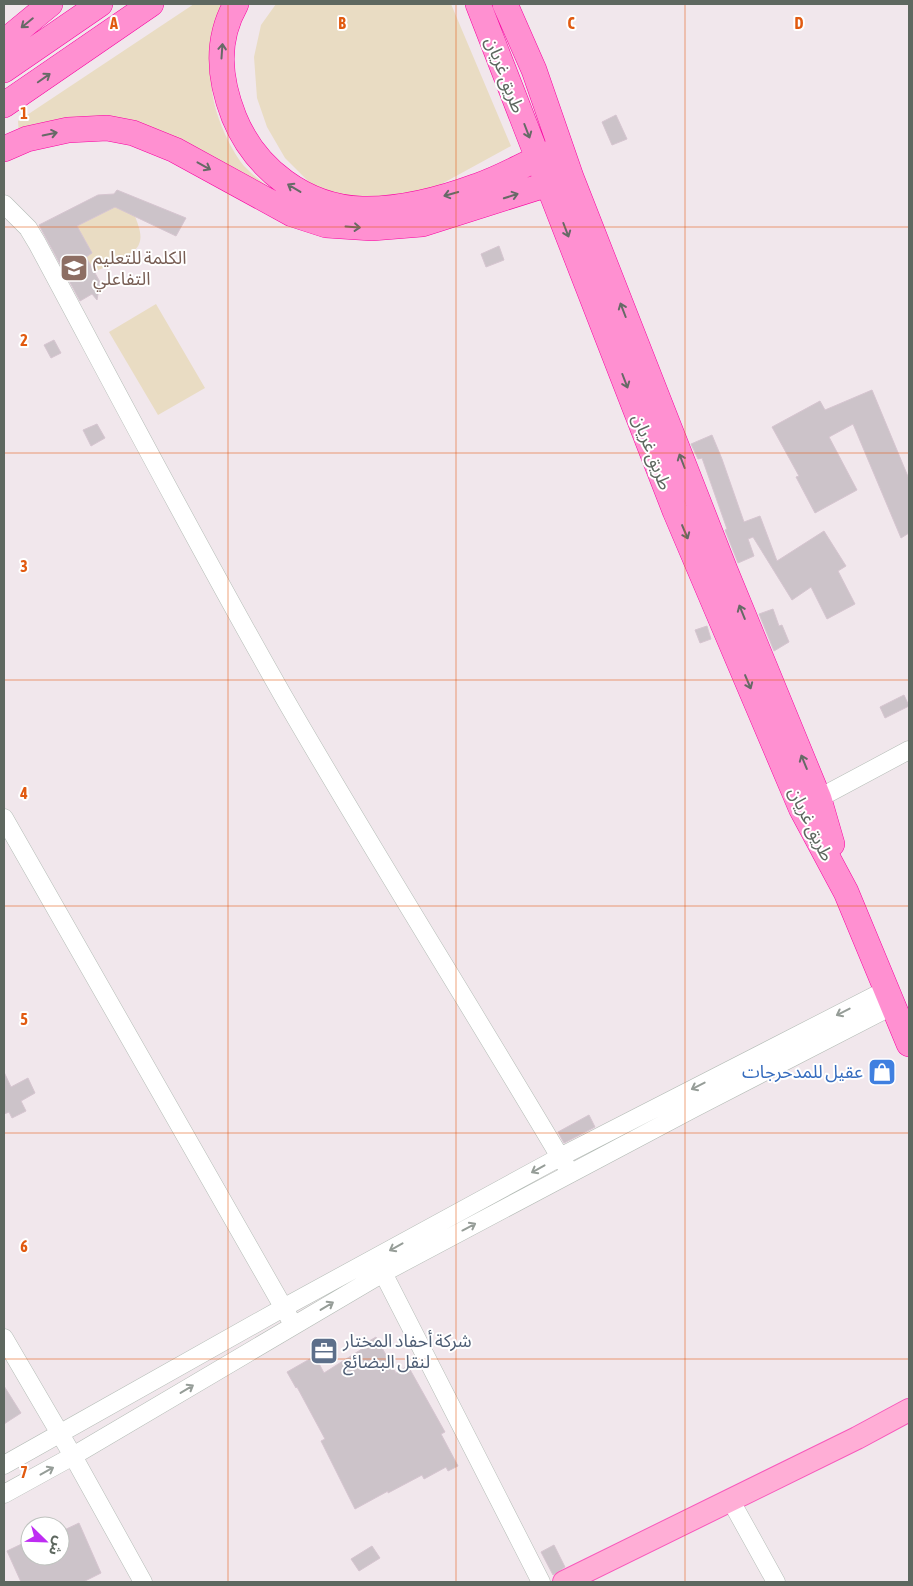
<svg xmlns="http://www.w3.org/2000/svg" width="913" height="1586" font-family="'Asap Condensed','Noto Sans Arabic',sans-serif">
<style>
.green{fill:#e9dcc3}
.building{fill:#ccc3c9;stroke:#d6c5d0}
.lines{fill:none;stroke-linecap:round;stroke-linejoin:round}
.minor-casing{stroke:#b4bcb6;stroke-width:19}
.major-casing{stroke:#f859bb;stroke-width:24}
.highway-casing{stroke:#f800a1;stroke-width:26}
.minor{stroke:#fff;stroke-width:18}
.major{stroke:#ffaed6;stroke-width:22}
.highway{stroke:#ff90d1;stroke-width:25}
.oneway{stroke:#666a66}
.oneway2{stroke:#969d98}
.grid{fill:none;stroke:#e15a10;stroke-width:1;stroke-opacity:0.55}
.labels{text-anchor:middle;stroke-width:4;stroke-linejoin:round;paint-order:stroke}
.street-label{font-size:18px;fill:#5e6860;stroke:#fff}
.education-label{font-size:18px;fill:#785e54;stroke:#fff;text-anchor:start}
.shop-label{font-size:18px;fill:#366cbe;stroke:#fff;text-anchor:end}
.service-label{font-size:18px;fill:#4e5e75;stroke:#fff;text-anchor:start}
.grid-label{font-size:16px;text-anchor:middle;font-weight:bold;fill:#e15a10;stroke:#fff;stroke-width:4;stroke-linejoin:round;paint-order:stroke}
</style>
<rect width="100%" height="100%" fill="#f1e7ec"/>
<path class="green" d="M194 4H231C225 27 216 51 212 74 208 101 227 145 244 166 256 179 272 189 286 200L130 125 19 135 18 121Z
M276 4H451L511 146 436 187 383 199 342 196 311 184 285 158 267 127 257 98 254 57 261 25Z
M112 205 135 216C138 225 143 235 139 244 136 255 105 266 95 272L86 257 92 253 77 226 111 209Z
M156 304 205 388 158 415 109 332Z"/>
<path class="building" d="M616 115 627 139 612 145 602 122Z
M117 190 186 218 176 236 115 207 77 226 92 253 86 257 100 282 97 300 92 294 80 301 39 225 98 195 114 194Z
M499 246 504 260 486 267 481 254Z
M54 340 61 353 51 358 44 345Z
M872 390 909 479V533L901 538 853 424 829 437 857 490 815 513 796 477 799 476 772 427 820 401 825 410Z
M97 424 105 438 91 446 83 430Z
M712 435 722 459 744 522 760 516 777 561 824 531 846 566 838 571 855 604 827 619 811 587 792 600 753 537 748 539 754 556 738 563 725 530 727 529 702 458 698 459 691 444Z
M773 609 779 626 782 625 789 642 774 651 759 614Z
M707 626 711 639 700 643 695 630Z
M904 695 909 706 885 718 880 707Z
M4 1072 11 1087 28 1078 35 1093 21 1101 26 1111 12 1118 9 1112 4 1114Z
M589 1115 595 1127 564 1143 558 1132Z
M376 1337 396 1373 408 1366 445 1432 441 1434 458 1466 448 1471 446 1467 424 1479 422 1475 388 1493V1491L355 1509 321 1441 325 1439 297 1387 296 1388 287 1372 315 1356 324 1373 365 1347 364 1344Z
M4 1386 21 1413 4 1424Z
M79 1523 101 1573 83 1582H21L7 1551 30 1540V1556H60V1532Z
M554 1545 565 1567 553 1575 541 1552Z
M372 1546 380 1558 359 1571 351 1559Z"/>
<g class="lines">
<defs>
<path id="minor" d="M4 204 28 228 37 243C118 394 197 545 282 694 372 850 468 1002 560 1157L571 1173
M808 804 909 750
M4 818 290 1319
M378 1263 541 1582
M4 1338 73 1456 143 1582
M4 1465 283 1308 560 1157 886 990
M4 1494 73 1456 383 1273 694 1108 892 1006
M731 1501 776 1582"/>
<path id="major" d="M564 1582 857 1438 909 1410"/>
<path id="highway" d="M236 4C215 41 219 79 234 117 255 169 305 207 362 209 400 210 442 199 477 186 504 177 527 162 553 152
M478 4 675 511 801 808 846 892 909 1044
M505 4 534 70 571 177 725 570 819 799 832 844
M4 42 50 4
M4 70 100 4
M4 105 151 4
M4 149 27 139 68 130 107 128 133 133 175 150 292 214 326 225 372 228 422 224 564 179"/>
</defs>
<use href="#minor" class="minor-casing"/>
<use href="#major" class="major-casing"/>
<use href="#highway" class="highway-casing"/>
<use href="#minor" class="minor"/>
<use href="#major" class="major"/>
<use href="#highway" class="highway"/>
</g>
<defs><path id="oneway-shaft" d="M-6 0H5M1.5-3L5.5 0L1.5 3" fill="none" stroke-width="1.6" stroke-linecap="round" stroke-linejoin="round" transform="scale(1.25)"/></defs>
<g class="oneway">
<use href="#oneway-shaft" transform="translate(27 23) rotate(141)"/>
<use href="#oneway-shaft" transform="translate(222 51) rotate(-86)"/>
<use href="#oneway-shaft" transform="translate(44 78) rotate(-35)"/>
<use href="#oneway-shaft" transform="translate(527 131) rotate(69)"/>
<use href="#oneway-shaft" transform="translate(50 134) rotate(-12)"/>
<use href="#oneway-shaft" transform="translate(204 166) rotate(29)"/>
<use href="#oneway-shaft" transform="translate(294 188) rotate(-149)"/>
<use href="#oneway-shaft" transform="translate(451 194) rotate(164)"/>
<use href="#oneway-shaft" transform="translate(511 196) rotate(-18)"/>
<use href="#oneway-shaft" transform="translate(353 227) rotate(4)"/>
<use href="#oneway-shaft" transform="translate(566 230) rotate(69)"/>
<use href="#oneway-shaft" transform="translate(623 310) rotate(-111)"/>
<use href="#oneway-shaft" transform="translate(625 381) rotate(69)"/>
<use href="#oneway-shaft" transform="translate(682 461) rotate(-111)"/>
<use href="#oneway-shaft" transform="translate(685 532) rotate(67)"/>
<use href="#oneway-shaft" transform="translate(742 612) rotate(-112)"/>
<use href="#oneway-shaft" transform="translate(748 682) rotate(67)"/>
<use href="#oneway-shaft" transform="translate(804 762) rotate(-112)"/>
</g>
<g class="oneway2">
<use href="#oneway-shaft" transform="translate(843 1012) rotate(153)"/>
<use href="#oneway-shaft" transform="translate(698 1086) rotate(153)"/>
<use href="#oneway-shaft" transform="translate(538 1169) rotate(151)"/>
<use href="#oneway-shaft" transform="translate(469 1227) rotate(-28)"/>
<use href="#oneway-shaft" transform="translate(396 1247) rotate(151)"/>
<use href="#oneway-shaft" transform="translate(327 1306) rotate(-31)"/>
<use href="#oneway-shaft" transform="translate(187 1389) rotate(-31)"/>
<use href="#oneway-shaft" transform="translate(47 1471) rotate(-29)"/>
</g>
<path class="grid" d="M228 4V1582M456 4V1582M685 4V1582M4 227H909M4 453H909M4 680H909M4 906H909M4 1133H909M4 1359H909"/>
<defs>
<symbol id="school-square" viewBox="-11 -11 22 22"><rect x="-9" y="-9" width="18" height="18" rx="4" fill="#8d6e63" stroke="#fff"/><path d="M0-5L7-2L0 1L-7-2ZM-4 1L0 2.5L4 1V4Q0 6-4 4Z" fill="#fff"/></symbol>
<symbol id="shop-square" viewBox="-11 -11 22 22"><rect x="-9" y="-9" width="18" height="18" rx="4" fill="#3f7fe0" stroke="#fff"/><path d="M-5-2.5h2.3a2.7 3.5 0 0 1 5.4 0H5L5.5 6h-11ZM-1.5-2.5h3a1.5 2.3 0 0 0-3 0Z" fill="#fff"/></symbol>
<symbol id="office-square" viewBox="-11 -11 22 22"><rect x="-9" y="-9" width="18" height="18" rx="4" fill="#5c6f8a" stroke="#fff"/><path d="M-6-3h4V-5.5h4V-3h4V5H-6ZM-1-4.5V-3h2v-1.5ZM-6 0V1H6V0Z" fill="#fff"/></symbol>
</defs>
<g fill-rule="evenodd">
<use href="#school-square" x="58" y="252" width="32" height="32"/>
<use href="#shop-square" x="866" y="1056" width="32" height="32"/>
<use href="#office-square" x="308" y="1335" width="32" height="32"/>
</g>
<g class="labels">
<g class="street-label">
<text transform="translate(505 75) rotate(69)" y="6">طريق غريان</text>
<text transform="translate(652 452) rotate(69)" y="6">طريق غريان</text>
<text transform="translate(811 824) rotate(64)" y="6">طريق غريان</text>
</g>
<g class="education-label">
<text x="93" y="264">الكلمة للتعليم<tspan x="93" dy="21">التفاعلي</tspan></text>
</g>
<g class="shop-label">
<text x="863" y="1078">عقيل للمدحرجات</text>
</g>
<g class="service-label">
<text x="343" y="1347">شركة أحفاد المختار<tspan x="343" dy="21">لنقل البضائع</tspan></text>
</g>
</g>
<g class="grid-label">
<text x="114" y="29">A</text>
<text x="342" y="29">B</text>
<text x="571" y="29">C</text>
<text x="799" y="29">D</text>
<text x="24" y="119">1</text>
<text x="24" y="346">2</text>
<text x="24" y="572">3</text>
<text x="24" y="799">4</text>
<text x="24" y="1025">5</text>
<text x="24" y="1252">6</text>
<text x="24" y="1478">7</text>
</g>
<rect width="913" height="1586" fill="none" stroke="#5e6860" stroke-width="10"/>
<g transform="translate(45 1541) rotate(113)"><circle r="24" fill="#ffffff" stroke="#bfc3bf"/>
<path d="M0-4L9 19L0 12L-9 19Z" fill="#be2cf2"/>
<text y="-8" font-size="14" font-weight="bold" text-anchor="middle" fill="#5e6860">ش</text>
</g>
</svg>
